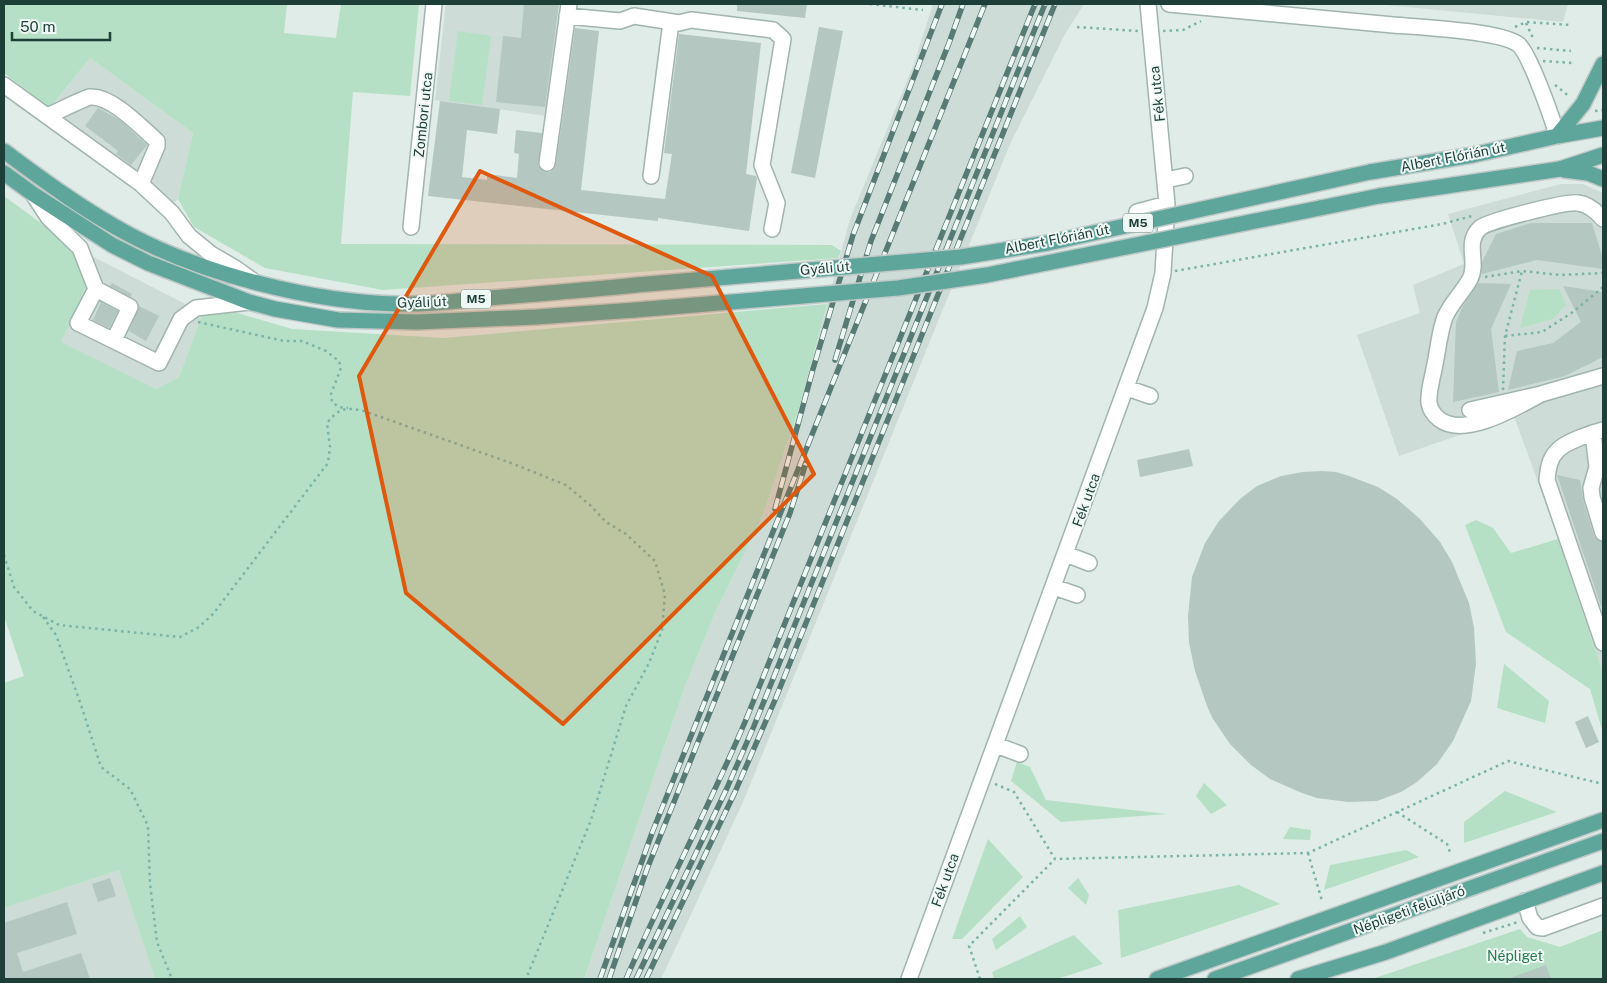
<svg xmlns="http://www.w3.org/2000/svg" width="1607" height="983" font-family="'Public Sans',sans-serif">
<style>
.built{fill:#cddcd6}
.green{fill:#b5e0c5}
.building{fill:#b4c7c1}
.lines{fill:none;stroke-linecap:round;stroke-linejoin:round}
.minor-casing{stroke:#a1b4af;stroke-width:18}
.major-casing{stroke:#c0c9c7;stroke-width:18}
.path{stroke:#7bb3a7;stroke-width:2.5;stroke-dasharray:2.5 4;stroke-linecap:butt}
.minor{stroke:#fff;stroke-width:15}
.major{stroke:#5ea69b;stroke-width:15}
.rail-casing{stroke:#587a74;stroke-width:5.5}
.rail{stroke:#eff8f5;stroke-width:4;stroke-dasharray:11;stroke-linecap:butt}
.major-bridge-casing{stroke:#c0c9c7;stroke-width:18;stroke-linecap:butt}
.major-bridge{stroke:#5ea69b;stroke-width:15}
.marked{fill:#de580e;fill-opacity:0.2;stroke:#de580e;stroke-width:4;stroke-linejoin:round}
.labels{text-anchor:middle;stroke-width:4;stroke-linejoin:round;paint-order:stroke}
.shield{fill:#eff8f5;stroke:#5d7671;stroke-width:1}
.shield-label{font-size:12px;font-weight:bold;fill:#1e3e38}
.street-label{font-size:14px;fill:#1e3e38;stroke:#eff8f5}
.park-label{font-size:14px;fill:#24794d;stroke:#eff8f5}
</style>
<rect width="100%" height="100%" fill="#dfece7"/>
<path class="built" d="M446 4H559L547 116 435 100Z
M933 4H1084L1065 34 1010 144 743 802 661 979H584L685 686 715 613 762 517 800 405 850 219 914 64Z
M1376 4H1568L1563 22Z
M90 58 193 133 178 199 164 211 41 120Z
M1561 184H1583L1603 193V673L1556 532 1514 416 1399 456 1357 335 1420 313 1413 285 1464 264 1448 214Z
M72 246 203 313 179 377 156 389 60 342 86 286Z
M119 870 155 979H4V908Z"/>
<path class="green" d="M4 4H287L284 33 336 38 341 4H419L410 96 353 92 341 244 832 245 841 251 838 258 383 290 265 268 194 227 178 199 193 133 90 58 50 108 4 73Z
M458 31 491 36 482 105 449 101Z
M4 196 72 246 86 286 61 342 156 389 179 377 203 313 234 312 292 329 444 338 827 304 800 405 762 517 715 613 685 686 584 979H155L119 870 4 908V683L24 676 4 616Z
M1559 289 1566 305 1553 319 1520 328 1530 290Z
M1476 520 1493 528 1511 553 1558 539 1603 673V733L1590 689 1506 632 1465 525Z
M1504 664 1549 701 1545 723 1497 708Z
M1017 762 1030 767 1046 800 1167 814 1061 822 1011 781Z
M1204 783 1227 805 1211 814 1196 796Z
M1505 791 1557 812 1464 843V822Z
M1290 827 1311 830 1310 840 1283 839Z
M988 839 1023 877 962 939H952Z
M1406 850 1419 857 1324 890 1330 865Z
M1078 878 1089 895 1086 905 1068 888Z
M1239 885 1280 904 1121 958 1118 910Z
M1020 916 1027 927 996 950 992 939Z
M1520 929 1527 937 1560 947 1603 930V979H1372Z
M1074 935 1103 964 1057 979H994L992 972Z"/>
<path class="building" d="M524 4H559L545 107 496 102 503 36 521 38Z
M737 4H807L805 18 737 11Z
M819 27 843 31 815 178 791 173Z
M575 28 599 31 581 190 665 199 672 154 664 153 679 34 761 43 746 174 756 176 757 178 749 231 658 218V221L428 196 440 101 500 109 497 134 467 130 462 177 487 180V174L517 178 519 154 514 153 516 130 542 133 538 166 545 172H550L554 169 556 164Z
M98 108 120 120 147 145 131 165 116 154 118 151 85 126Z
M1531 223H1592L1603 259V269L1537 260 1482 274V262L1496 234Z
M112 283 132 294 130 297 110 286Z
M1478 283 1511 284 1491 329 1499 392 1453 402 1456 322 1463 306Z
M1563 286 1603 292V357L1565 376 1508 390 1517 351 1553 343 1581 322Z
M101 302 118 311 109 328 93 320Z
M139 306 159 316 146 341 129 331Z
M1189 449 1193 466 1140 477 1137 460Z
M1322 471 1336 472 1349 476 1378 487 1397 499 1420 519 1440 542 1452 562 1469 603 1474 628 1476 664 1471 701 1453 741 1437 764 1417 782 1401 792 1377 801 1348 802 1317 798 1302 793 1270 779 1251 765 1230 744 1213 719 1207 706 1195 671 1189 643 1188 616 1192 577 1205 543 1219 521 1240 499 1257 486 1281 476 1303 472Z
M1557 475 1580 480 1583 500 1594 536 1597 540 1603 542V606H1601Z
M1588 716 1599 742 1586 748 1575 722Z
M110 878 116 896 98 902 92 884Z
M67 902 77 934 17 953 23 972 81 953 90 979H4V923Z
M1546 965 1551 979H1511L1510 978Z"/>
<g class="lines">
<defs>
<path id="minor" d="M1169 4C1244 11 1318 18 1393 25 1418 27 1503 31 1519 45 1530 55 1553 120 1557 136
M567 16 620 21 634 16 679 23 691 20 773 30 783 39 762 165 777 203 772 229
M4 85 141 184 172 213 189 236 211 254 235 268 252 280
M47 116C55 113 84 98 90 97 111 95 141 127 157 141V146L141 184
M547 163 569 4
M651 176 671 22
M1166 180 1185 176
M33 194 48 217 80 248 96 289 78 323 159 363 181 319 196 308 249 302
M1137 212 1167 204
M411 227 434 4
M96 289 130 307 114 340
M1127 388 1150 396
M1541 394C1517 407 1464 439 1439 419 1434 415 1430 409 1429 403 1428 392 1432 380 1434 369 1438 352 1439 333 1445 317 1451 303 1463 292 1470 279 1479 262 1464 243 1480 228 1488 221 1567 201 1578 203 1588 204 1597 212 1603 219
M1470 410 1541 394 1603 376
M1603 430C1591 433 1565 442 1557 451 1549 459 1548 470 1547 480L1603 643
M1593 433 1597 467 1591 488 1592 497 1603 533
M1066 554 1089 563
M1054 587 1077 595
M996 745 1020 754
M1525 901 1530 918 1537 927 1543 928 1603 906
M909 979 1155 308 1163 273 1167 204 1148 4"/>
<path id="major" d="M1557 136 1583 104 1603 64
M4 151C44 181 85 211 130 235 206 275 312 302 398 304 428 305 459 301 489 298 538 294 587 290 636 285
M1564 170 1588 173 1603 179
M1370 172 1473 155 1557 136 1603 128
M4 173 33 194 112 245 148 263 249 302 275 309 338 320 417 322 536 317 635 310
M1320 208 1379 196 1560 169 1603 155
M1157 979 1603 820
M1215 979 1603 841
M1298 979 1386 952 1603 873"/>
</defs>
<use href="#minor" class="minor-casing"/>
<use href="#major" class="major-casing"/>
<path class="path" d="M870 4 923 10
M1526 23 1533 38
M1077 27 1138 31
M1515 27 1526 22 1571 25
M1163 31 1183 30 1201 21
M1537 48 1571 51
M1543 61 1572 63
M1555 85 1570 97
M1595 111 1603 110
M1175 271 1442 224 1472 216
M1485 277 1522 271 1560 275 1603 273
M198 322 284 341H302L326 351 339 361 341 368 331 394 332 402 339 407 348 408
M1505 336 1542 332 1573 312 1603 287
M1503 390 1505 336 1522 271
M4 555 14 587 33 611 59 625 180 637 199 627 213 614 328 463 330 447 327 423C339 408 346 407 364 411L511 463 566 485 590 505 606 522 626 534 655 561 665 595 662 630 649 663 626 706 591 820 526 979
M43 617 56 635 81 705 101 767 130 789 148 826 150 884 157 942 172 979
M995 784 1014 792 1055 859 1308 853 1508 761 1603 784
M1397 812 1447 844 1451 855
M1308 853 1322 901
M1483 933 1518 922
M980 979 969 946 1055 859"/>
<use href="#minor" class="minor"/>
<use href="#major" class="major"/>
<defs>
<path id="rail" d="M835 360 871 241 949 43 963 4
M775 509 813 369 853 235 942 4
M600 979 652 833 985 4
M609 979 647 869 790 513 806 463
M626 979C664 892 708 809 745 722L1035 4
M636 979 727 788 754 726 1045 4
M646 979 735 792 775 700 1055 4"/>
</defs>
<use href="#rail" class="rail-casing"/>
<use href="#rail" class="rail"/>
<defs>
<path id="major-bridge" d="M636 285 961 257 1048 243 1370 172
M635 310 898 288 987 275 1320 208"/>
</defs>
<use href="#major-bridge" class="major-bridge-casing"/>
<use href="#major-bridge" class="major-bridge"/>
</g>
<path class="marked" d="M480 171 712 276 814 474 563 724 406 593 359 376Z"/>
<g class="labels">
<g class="shield">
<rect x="1123" y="213.5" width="30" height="19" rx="4"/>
<rect x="461" y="289.5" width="30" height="19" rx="4"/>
</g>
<g class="shield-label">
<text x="1138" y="227">M5</text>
<text x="476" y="303">M5</text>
</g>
<g class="street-label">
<text transform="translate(1157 94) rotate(-96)" y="5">Fék utca</text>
<text transform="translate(423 115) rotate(-84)" y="5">Zombori utca</text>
<text transform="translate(1453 157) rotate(-11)" y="5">Albert Flórián út</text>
<text transform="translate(1057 239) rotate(-11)" y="5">Albert Flórián út</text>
<text transform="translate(825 268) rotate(-5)" y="5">Gyáli út</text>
<text transform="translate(422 302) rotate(-2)" y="5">Gyáli út</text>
<text transform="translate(1086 500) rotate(-70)" y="5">Fék utca</text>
<text transform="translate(945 880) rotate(-70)" y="5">Fék utca</text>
<text transform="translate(1409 910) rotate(-20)" y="5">Népligeti felüljáró</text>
</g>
<g class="park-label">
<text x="1515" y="961">Népliget</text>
</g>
</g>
<rect width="1607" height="983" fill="none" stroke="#1e3e38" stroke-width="10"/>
<path d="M12 32v8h98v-8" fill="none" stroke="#1e3e38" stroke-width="2.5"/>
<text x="20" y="32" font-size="15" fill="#1e3e38" stroke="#eff8f5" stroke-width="4" paint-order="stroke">50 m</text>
</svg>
